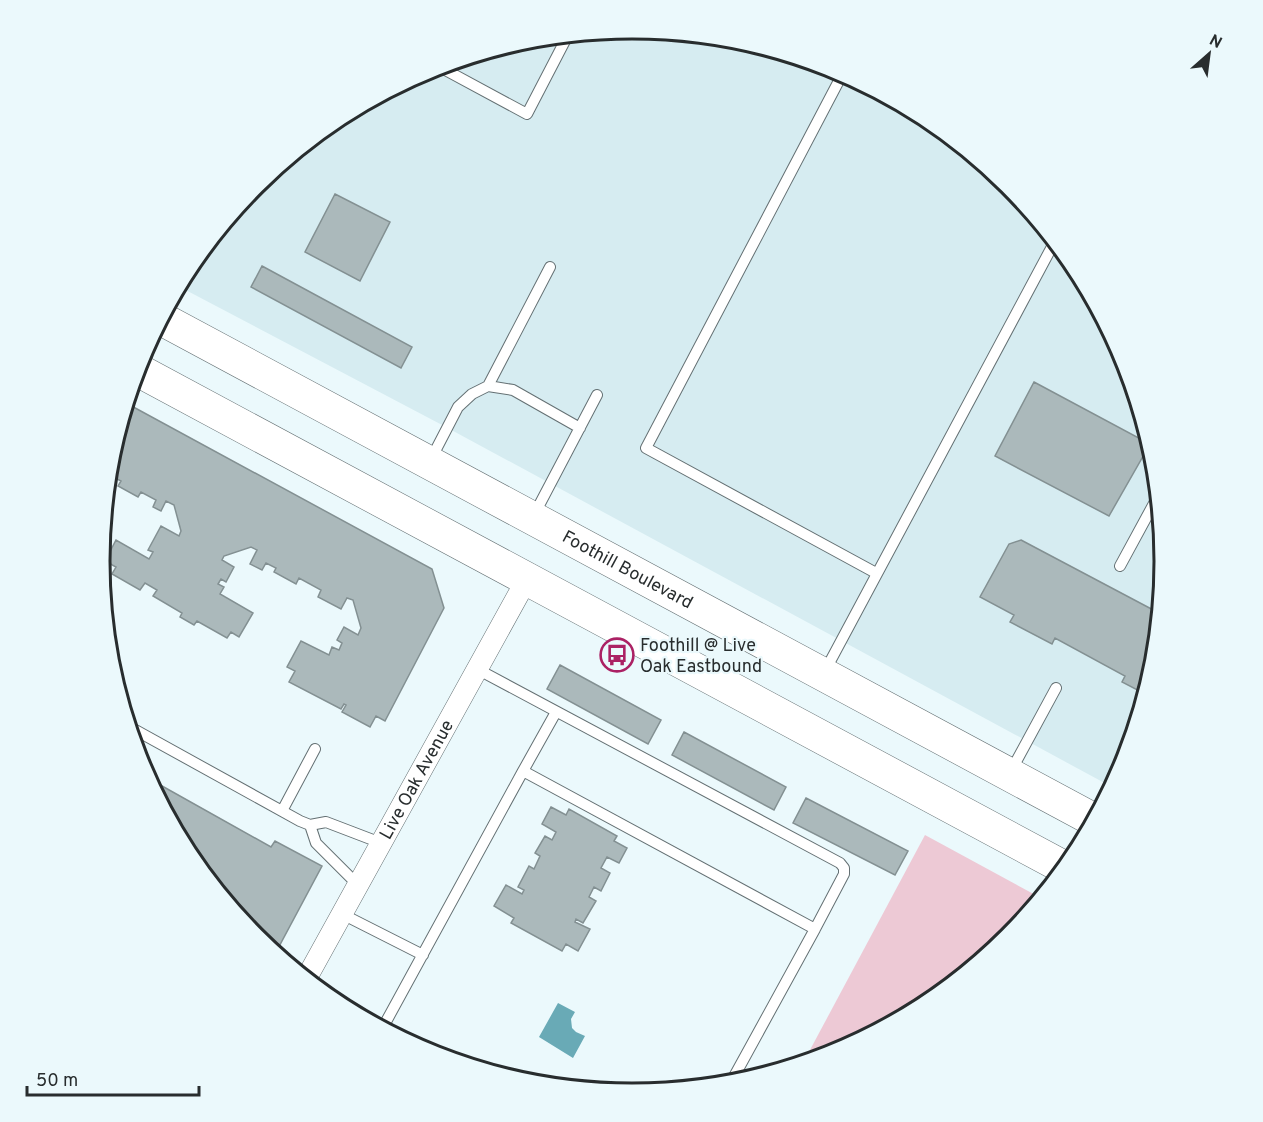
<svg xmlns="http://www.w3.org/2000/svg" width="1263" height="1122" font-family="Overpass,sans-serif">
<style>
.built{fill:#d6ecf1}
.green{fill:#edc9d5}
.water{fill:#69aab6}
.building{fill:#abb9bb;stroke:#839092;stroke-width:1.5}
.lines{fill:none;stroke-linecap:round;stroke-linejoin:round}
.service-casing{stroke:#647073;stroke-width:12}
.minor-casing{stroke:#647073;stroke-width:22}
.primary-casing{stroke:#647073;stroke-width:34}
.service{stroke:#fff;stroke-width:10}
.minor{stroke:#fff;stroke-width:21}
.primary{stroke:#fff;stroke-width:33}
.labels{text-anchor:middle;stroke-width:4.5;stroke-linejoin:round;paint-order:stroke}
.street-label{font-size:18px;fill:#282d2e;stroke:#ebf9fc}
.poi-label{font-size:18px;fill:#282d2e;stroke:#ebf9fc;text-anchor:start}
.rim{fill:none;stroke:#282d2e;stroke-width:3}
</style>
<rect width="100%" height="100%" fill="#ebf9fc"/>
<path class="built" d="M632 29 736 39 836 69 928 118 1008 185 1074 265 1124 358 1154 457 1164 561 1154 665 1123 765 1112 787 444 426 178 286 189 265 255 184 336 118 428 69 528 39Z"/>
<path class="green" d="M925 835 1041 898 1008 938 927 1004 835 1053 803 1063Z"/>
<path class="water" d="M558 1003 575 1012 571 1019 572 1028 576 1032 585 1036 573 1058 539 1037Z"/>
<path class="building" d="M335 194 390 222 360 281 305 252Z
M262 266 412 347 401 368 251 287Z
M1034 382 1150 444 1109 516 995 456Z
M126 403 432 569 444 608 385 721 376 716 370 727 342 712 346 705 344 704 341 709 289 682 295 671 287 667 301 641 329 655 332 647 339 650 342 643 337 640 344 627 358 635 361 628 353 600 347 598 341 609 318 597 321 590 299 578 296 584 274 572 276 568 266 563 262 570 250 564 257 550 251 547 224 556 222 560 234 567 226 582 221 579 218 584 224 587 220 594 253 613 239 637 231 632 227 638 197 621 194 625 180 617 182 613 153 596 157 590 145 583 140 590 112 574 116 567 105 561 116 540 149 559 153 552 148 550 161 526 179 536 181 531 174 505 166 501 161 511 153 507 156 500 141 492 138 497 118 486 121 481 108 474 109 457Z
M1021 540 1159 613 1154 665 1145 694 1122 682 1125 676 1055 638 1052 644 1010 622 1014 615 980 597 1009 544Z
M560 665 661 720 648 744 547 689Z
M684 732 786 787 774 810 672 755Z
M146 777 271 847 275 841 322 866 275 954 255 937 210 883V881L189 857Z
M806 798 908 851 895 875 793 823Z
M551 807 566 815 569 809 617 836 614 841 627 848 619 863 607 857 601 868 610 873 601 891 594 887 589 897 596 901 583 923 576 919 575 922 590 929 578 951 566 944 562 951 511 923 514 918 494 906 506 885 522 894 524 890 518 887 529 866 534 869 540 856 535 853 545 836 552 840 556 832 542 824Z"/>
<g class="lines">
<defs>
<path id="service" d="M438 66 527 114 568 35
M843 73 646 448 876 573
M488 386 550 267
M430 461 458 407 472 394 488 386 513 390 580 428
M534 515 597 395
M1120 566 1158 496
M477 669 840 863 844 868V874L815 929
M825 671 1055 241
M128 726 300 821 310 825 326 822 381 843
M523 771 556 712
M1011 771 1056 688
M282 811 315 749
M310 825 316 843 358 885
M342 914 423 955
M382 1029 523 771 815 929 730 1084"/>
<g id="minor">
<path id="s1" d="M306 979 527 579"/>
</g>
<g id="primary">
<path id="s2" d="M160 318 1094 820"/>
<path d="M136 369 1065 868"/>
</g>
</defs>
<use href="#service" class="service-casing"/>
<use href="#minor" class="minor-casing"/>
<use href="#primary" class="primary-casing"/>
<use href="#service" class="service"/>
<use href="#minor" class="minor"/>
<use href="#primary" class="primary"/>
</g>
<defs>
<symbol id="bus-ring" viewBox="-11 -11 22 22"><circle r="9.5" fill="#ebf9fc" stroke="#ab2164" stroke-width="1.5"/><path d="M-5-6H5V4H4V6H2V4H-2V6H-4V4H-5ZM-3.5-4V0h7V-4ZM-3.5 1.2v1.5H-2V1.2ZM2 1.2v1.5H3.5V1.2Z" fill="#ab2164"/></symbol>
</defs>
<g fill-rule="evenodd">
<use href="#bus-ring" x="598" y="636" width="38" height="38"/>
</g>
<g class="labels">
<g class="street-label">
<text dy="6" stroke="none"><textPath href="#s2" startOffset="531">Foothill Boulevard</textPath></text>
<text dy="6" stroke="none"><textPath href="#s1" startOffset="228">Live Oak Avenue</textPath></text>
</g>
<g class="poi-label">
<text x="640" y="651">Foothill @ Live<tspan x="640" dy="21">Oak Eastbound</tspan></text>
</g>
</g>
<path d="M0 0H1263V1122H0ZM110 561a522 522 0 1 1 1044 0a522 522 0 1 1-1044 0Z" fill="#ebf9fc" fill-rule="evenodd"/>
<path class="rim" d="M110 561a522 522 0 1 1 1044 0a522 522 0 1 1-1044 0Z"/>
<g transform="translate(1209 54) rotate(28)" stroke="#ebf9fc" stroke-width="4.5" paint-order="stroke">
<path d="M0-4.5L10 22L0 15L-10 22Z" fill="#282d2e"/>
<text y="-9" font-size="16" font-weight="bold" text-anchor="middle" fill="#282d2e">N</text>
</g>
<path d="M27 1086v9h172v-9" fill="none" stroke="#282d2e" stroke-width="3"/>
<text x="36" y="1086" font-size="18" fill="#282d2e" stroke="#ebf9fc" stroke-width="4.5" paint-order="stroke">50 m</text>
</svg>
